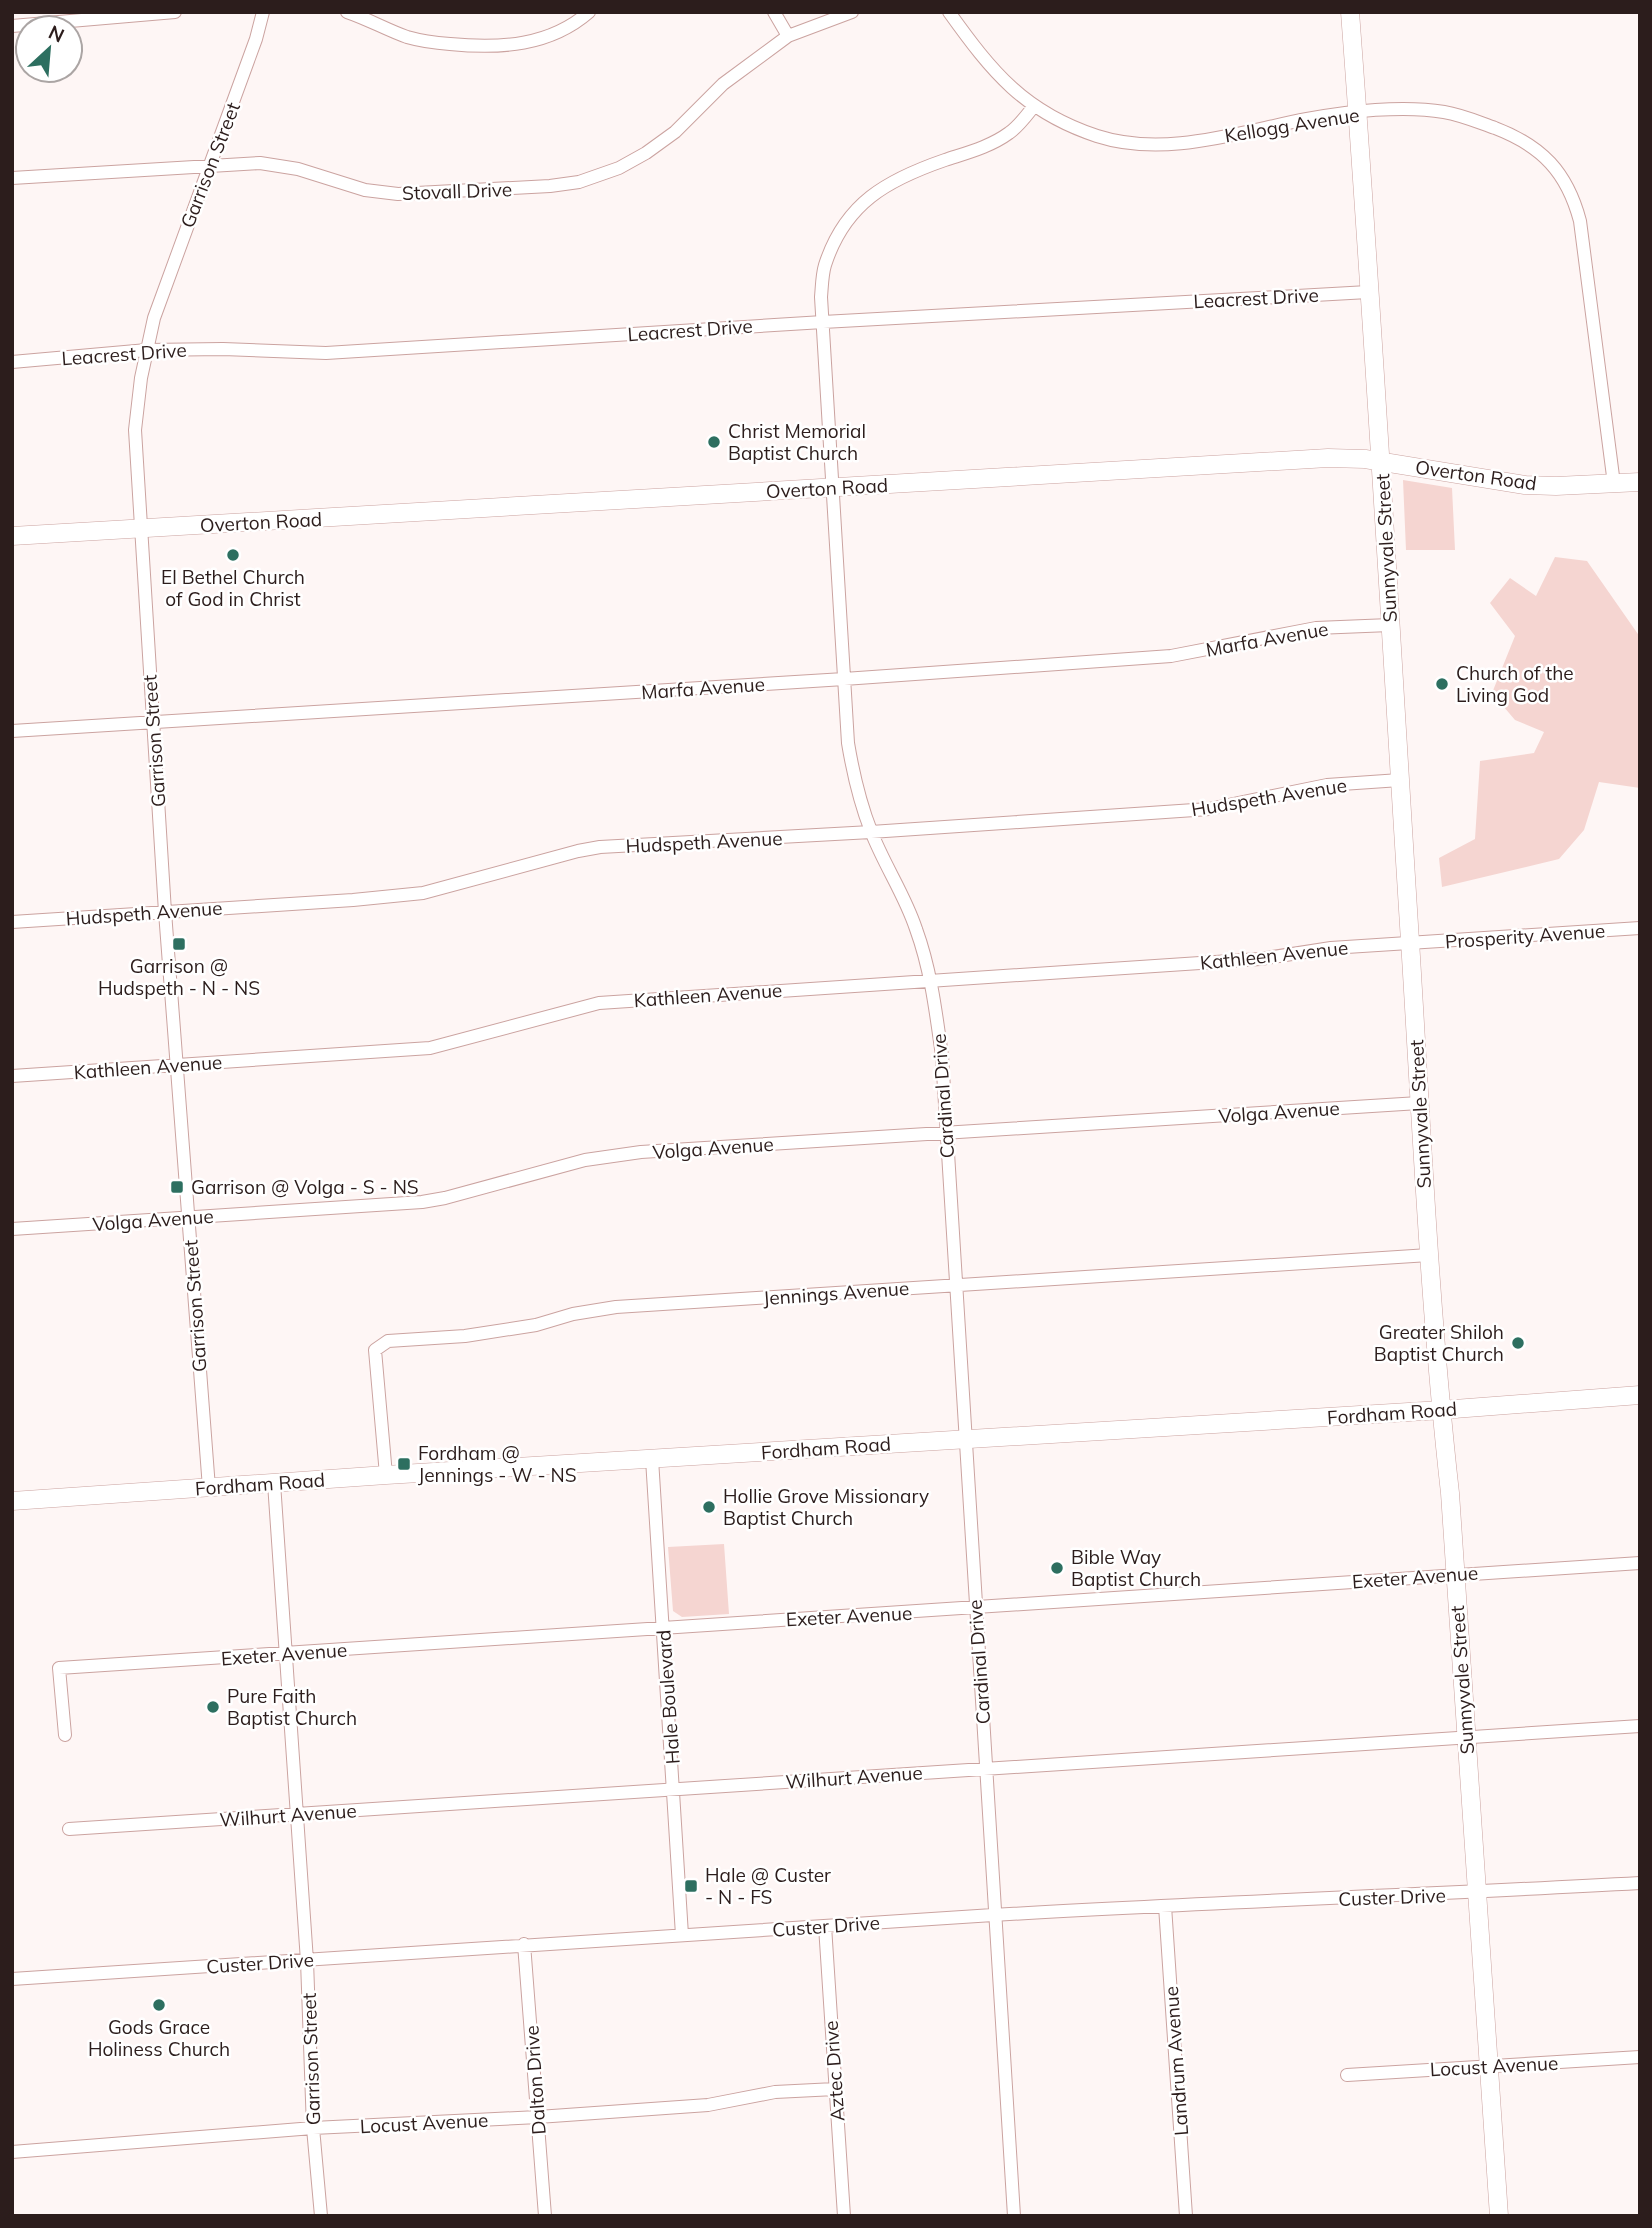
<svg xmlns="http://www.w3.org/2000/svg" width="1652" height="2228" font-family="Mulish,sans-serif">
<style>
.green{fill:#f5d5d1}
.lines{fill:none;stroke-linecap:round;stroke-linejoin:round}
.street-casing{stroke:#cba3a0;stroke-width:14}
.secondary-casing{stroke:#cba3a0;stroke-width:19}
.street{stroke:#fff;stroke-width:12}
.secondary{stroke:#fff;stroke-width:18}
.poi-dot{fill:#2d6f60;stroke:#fff;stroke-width:2.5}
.labels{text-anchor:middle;stroke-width:5;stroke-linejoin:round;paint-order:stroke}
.street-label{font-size:19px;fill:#2c1d1c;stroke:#fff}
.poi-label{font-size:19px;fill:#2c1d1c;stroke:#fff;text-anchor:start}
</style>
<rect width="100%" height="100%" fill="#fef6f5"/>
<path class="green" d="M1403 480 1452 488 1455 550H1406Z
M1555 557 1587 561 1640 637V788L1599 782 1584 830 1559 859 1442 887 1439 858 1475 839 1480 761 1534 753 1544 732 1515 720 1492 693 1515 636 1490 603 1510 578 1536 596Z
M724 1544 729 1614 682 1617 673 1611 668 1547Z"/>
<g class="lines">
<defs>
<path id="street" d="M347 12C368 19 387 30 407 37 421 41 436 43 450 44 500 49 550 46 589 12
M774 12 788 36
M949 12C992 72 1024 112 1097 136 1165 158 1239 132 1307 119 1347 111 1404 105 1444 112 1462 115 1478 122 1495 128 1542 146 1567 172 1580 221L1614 484
M12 26 175 12
M12 178 260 163 298 169 365 190 398 194 550 186 579 182 619 168 646 153 675 132 723 84 788 36 852 12
M12 362 147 350 223 349 326 353 823 322 1368 292
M12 731 844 679 1171 656 1316 628 1390 625
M12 922 353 900 423 893 578 851 600 847 871 832 1209 809 1327 785 1400 780
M12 1076 430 1048 599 1003 1260 959 1331 948 1640 928
M12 1229 422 1202 445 1198 585 1160 641 1152 1419 1103
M652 1459 682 1935
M386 1475 375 1350 388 1341 465 1336 536 1325 573 1314 616 1307 1429 1255
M274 1483 307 1961 313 2128 321 2216
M209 1488 165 912 135 430 141 378 154 318 256 39 263 12
M65 1735 59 1668 1640 1563
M69 1829 1640 1726
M1165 1906 1186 2216
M825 1926 844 2216
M524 1944 545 2216
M12 1979C339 1959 666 1935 993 1915 1209 1902 1424 1895 1640 1883
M1347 2075 1640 2057
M12 2152 313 2128 538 2117 708 2105 775 2092 835 2089
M1014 2216 942 1056C936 1013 931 970 916 929 905 895 884 865 871 831 860 803 853 773 848 743L821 297C822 286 822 275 825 265 845 203 887 180 945 160 966 153 990 147 1009 133 1019 126 1026 116 1034 106"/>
<path id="secondary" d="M1350 12C1374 327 1391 642 1411 957 1422 1136 1430 1315 1450 1493L1499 2216
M12 536 1328 458 1365 459 1525 485 1556 486 1640 482
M12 1501 386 1475 1441 1410 1640 1395"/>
</defs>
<use href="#street" class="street-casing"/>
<use href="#secondary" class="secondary-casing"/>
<use href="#street" class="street"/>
<use href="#secondary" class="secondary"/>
</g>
<g class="poi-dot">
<circle cx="714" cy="442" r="7"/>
<circle cx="233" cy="555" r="7"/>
<circle cx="1442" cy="684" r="7"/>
<rect x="172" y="937" width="14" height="14" rx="3.5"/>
<rect x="170" y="1180" width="14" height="14" rx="3.5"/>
<circle cx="1518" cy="1343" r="7"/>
<rect x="397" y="1457" width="14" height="14" rx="3.5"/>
<circle cx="709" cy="1507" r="7"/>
<circle cx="1057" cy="1568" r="7"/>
<circle cx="213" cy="1707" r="7"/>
<rect x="684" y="1879" width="14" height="14" rx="3.5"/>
<circle cx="159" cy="2005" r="7"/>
</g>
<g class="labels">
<g class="street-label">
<text transform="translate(1292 125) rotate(-9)" y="7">Kellogg Avenue</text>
<text transform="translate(210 165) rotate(-69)" y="7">Garrison Street</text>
<text transform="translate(457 191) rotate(-2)" y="7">Stovall Drive</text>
<text transform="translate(1256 298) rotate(-3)" y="7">Leacrest Drive</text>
<text transform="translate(690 330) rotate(-4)" y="7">Leacrest Drive</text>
<text transform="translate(124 354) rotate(-4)" y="7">Leacrest Drive</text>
<text transform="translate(1476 475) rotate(8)" y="7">Overton Road</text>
<text transform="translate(827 488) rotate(-3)" y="7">Overton Road</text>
<text transform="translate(261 522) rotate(-3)" y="7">Overton Road</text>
<text transform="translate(1386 548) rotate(-93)" y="7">Sunnyvale Street</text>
<text transform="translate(1267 639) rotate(-10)" y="7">Marfa Avenue</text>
<text transform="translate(703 688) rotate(-4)" y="7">Marfa Avenue</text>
<text transform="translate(154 741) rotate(-94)" y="7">Garrison Street</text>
<text transform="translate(1269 797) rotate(-9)" y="7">Hudspeth Avenue</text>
<text transform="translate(704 842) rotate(-3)" y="7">Hudspeth Avenue</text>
<text transform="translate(144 913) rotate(-4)" y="7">Hudspeth Avenue</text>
<text transform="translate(1525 936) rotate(-4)" y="7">Prosperity Avenue</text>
<text transform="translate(1274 955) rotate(-6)" y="7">Kathleen Avenue</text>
<text transform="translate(708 995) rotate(-4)" y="7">Kathleen Avenue</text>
<text transform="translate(148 1067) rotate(-4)" y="7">Kathleen Avenue</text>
<text transform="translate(943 1096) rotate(-94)" y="7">Cardinal Drive</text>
<text transform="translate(1279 1112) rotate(-4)" y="7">Volga Avenue</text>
<text transform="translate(1420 1114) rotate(-93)" y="7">Sunnyvale Street</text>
<text transform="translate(713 1148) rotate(-4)" y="7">Volga Avenue</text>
<text transform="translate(153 1220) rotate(-4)" y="7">Volga Avenue</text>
<text transform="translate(836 1293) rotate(-4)" y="7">Jennings Avenue</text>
<text transform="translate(195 1306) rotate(-94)" y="7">Garrison Street</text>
<text transform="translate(1392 1413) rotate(-4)" y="7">Fordham Road</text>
<text transform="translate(826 1448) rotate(-4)" y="7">Fordham Road</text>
<text transform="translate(260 1484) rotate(-4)" y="7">Fordham Road</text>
<text transform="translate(1415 1577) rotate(-4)" y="7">Exeter Avenue</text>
<text transform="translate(849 1616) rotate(-3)" y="7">Exeter Avenue</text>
<text transform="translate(284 1654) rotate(-4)" y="7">Exeter Avenue</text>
<text transform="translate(979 1662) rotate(-94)" y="7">Cardinal Drive</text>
<text transform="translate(1462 1680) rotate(-94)" y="7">Sunnyvale Street</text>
<text transform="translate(668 1697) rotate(-94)" y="7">Hale Boulevard</text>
<text transform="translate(854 1777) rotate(-4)" y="7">Wilhurt Avenue</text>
<text transform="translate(288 1815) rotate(-4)" y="7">Wilhurt Avenue</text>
<text transform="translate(1392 1897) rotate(-2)" y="7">Custer Drive</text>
<text transform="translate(826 1926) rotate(-4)" y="7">Custer Drive</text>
<text transform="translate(260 1963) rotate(-4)" y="7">Custer Drive</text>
<text transform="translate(311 2059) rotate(-92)" y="7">Garrison Street</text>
<text transform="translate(1176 2061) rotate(-94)" y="7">Landrum Avenue</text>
<text transform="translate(1494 2066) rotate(-3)" y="7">Locust Avenue</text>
<text transform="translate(834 2071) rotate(-94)" y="7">Aztec Drive</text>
<text transform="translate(535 2080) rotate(-94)" y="7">Dalton Drive</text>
<text transform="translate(424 2123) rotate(-3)" y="7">Locust Avenue</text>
</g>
<g class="poi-label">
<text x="728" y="438">Christ Memorial<tspan x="728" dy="22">Baptist Church</tspan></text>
<text x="233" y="584" text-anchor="middle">El Bethel Church<tspan x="233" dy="22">of God in Christ</tspan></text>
<text x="1456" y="680">Church of the<tspan x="1456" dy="22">Living God</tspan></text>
<text x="179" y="973" text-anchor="middle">Garrison @<tspan x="179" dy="22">Hudspeth - N - NS</tspan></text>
<text x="191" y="1194">Garrison @ Volga - S - NS</text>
<text x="1504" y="1339" text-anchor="end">Greater Shiloh<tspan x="1504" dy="22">Baptist Church</tspan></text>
<text x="418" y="1460">Fordham @<tspan x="418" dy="22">Jennings - W - NS</tspan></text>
<text x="723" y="1503">Hollie Grove Missionary<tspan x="723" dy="22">Baptist Church</tspan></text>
<text x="1071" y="1564">Bible Way<tspan x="1071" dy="22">Baptist Church</tspan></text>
<text x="227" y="1703">Pure Faith<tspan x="227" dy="22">Baptist Church</tspan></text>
<text x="705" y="1882">Hale @ Custer<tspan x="705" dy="22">- N - FS</tspan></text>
<text x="159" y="2034" text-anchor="middle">Gods Grace<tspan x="159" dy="22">Holiness Church</tspan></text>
</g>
</g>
<rect width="1652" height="2228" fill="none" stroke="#2c1d1c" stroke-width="28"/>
<g transform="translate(49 49) rotate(26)"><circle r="33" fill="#ffffff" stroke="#aba5a4" stroke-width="2"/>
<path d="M0-5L12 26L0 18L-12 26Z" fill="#2d6f60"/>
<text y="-10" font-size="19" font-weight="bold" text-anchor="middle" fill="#2c1d1c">N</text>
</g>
</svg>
